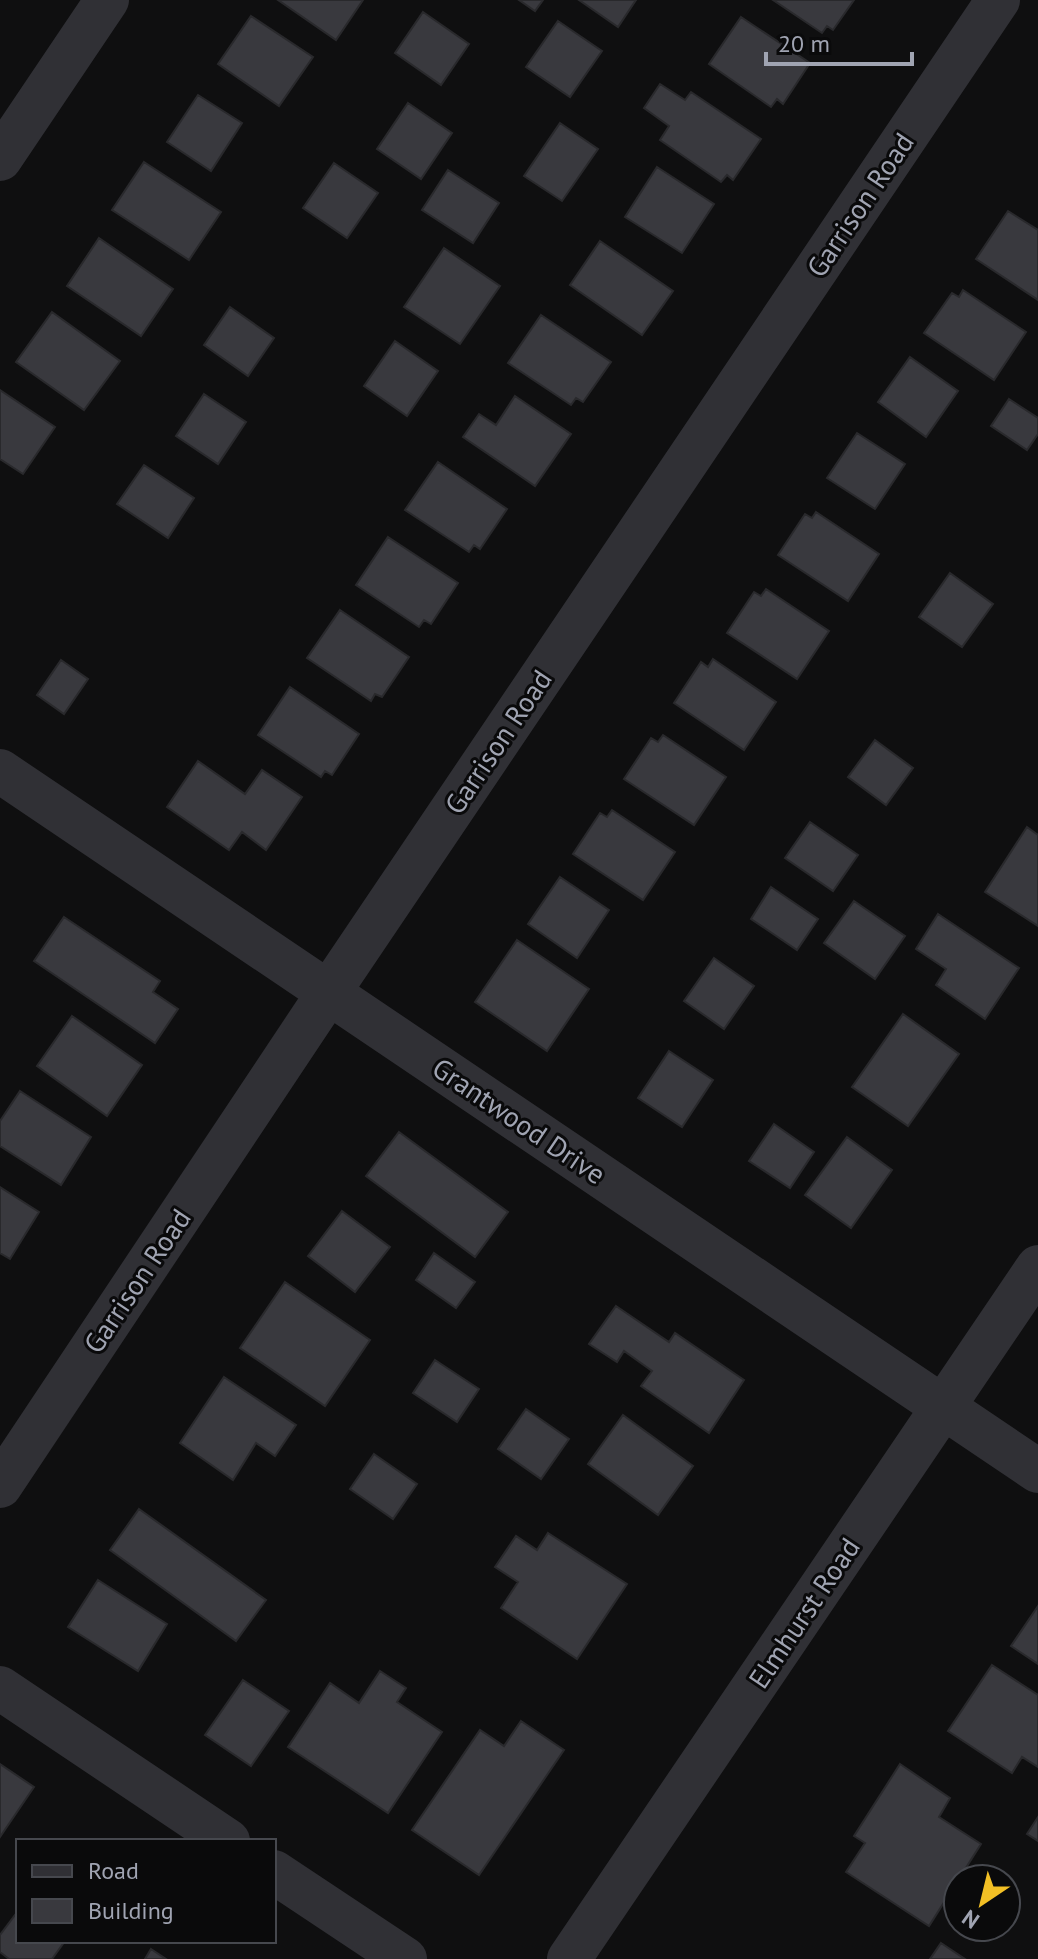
<svg xmlns="http://www.w3.org/2000/svg" width="1038" height="1959" font-family="'PT Sans',sans-serif">
<style>
.building{fill:#39393e;stroke:#29292c;stroke-width:2}
.lines{fill:none;stroke-linecap:round;stroke-linejoin:round}
.street{stroke:#303035;stroke-width:44}
.labels{text-anchor:middle;stroke-width:6;stroke-linejoin:round;paint-order:stroke}
.street-label{font-size:28px;fill:#a0a4b2;stroke:#0a0a0b}
</style>
<rect width="100%" height="100%" fill="#0f0f10"/>
<path class="building" d="M278 0H363L336 40Z
M519 0H543L535 11Z
M579 0H636L618 27Z
M773 0H854L833 30 827 26 822 33Z
M423 12 469 44 441 85 395 53Z
M251 16 313 57 279 106 218 64Z
M741 17 810 63 783 104 777 99 771 107 709 64Z
M558 21 602 51 570 97 526 67Z
M660 84 685 100 691 92 761 139 733 180 727 175 721 182 660 140 669 126 644 108Z
M198 95 242 123 211 171 167 142Z
M408 103 452 133 421 179 377 149Z
M560 123 598 149 562 201 524 176Z
M144 162 221 212 189 260 112 210Z
M334 163 378 193 347 238 303 208Z
M657 167 714 204 682 253 625 217Z
M448 170 499 203 473 243 422 210Z
M1008 211 1038 230V300L976 259Z
M99 238 173 289 141 336 67 286Z
M600 241 673 291 642 335 570 285Z
M444 248 500 286 460 344 404 307Z
M963 290 1026 332 994 380 924 333 952 293 959 297Z
M230 307 274 338 248 376 204 345Z
M52 312 120 361 84 410 16 362Z
M541 315 611 362 583 402 576 398 571 405 508 363Z
M395 341 438 371 407 416 364 386Z
M910 357 958 391 926 437 878 402Z
M0 390 55 427 23 474 0 459Z
M204 394 246 422 218 464 176 436Z
M515 396 571 434 535 486 463 437 479 414 496 425Z
M1009 399 1038 418V434L1027 450 991 426Z
M857 433 905 464 875 509 827 478Z
M438 462 507 509 480 549 474 545 469 552 405 510Z
M144 465 194 498 168 538 117 504Z
M816 512 879 554 848 601 778 555 805 514 812 518Z
M388 537 458 583 431 624 424 620 419 627 356 585Z
M950 573 993 604 962 647 919 617Z
M766 589 829 631 797 679 727 633 754 592 761 596Z
M340 610 409 657 382 697 375 694 371 701 307 658Z
M713 659 776 702 744 750 674 703 701 662 708 667Z
M61 660 88 679 64 714 37 695Z
M290 687 359 734 332 775 325 771 321 777 258 735Z
M663 735 726 777 694 825 624 779 651 738 658 742Z
M875 740 913 768 886 805 848 777Z
M198 761 245 794 262 770 302 797 266 850 242 832 229 850 167 807Z
M612 810 675 852 643 900 573 854 600 813 607 817Z
M810 822 858 855 833 891 785 858Z
M1027 827 1038 835V926L985 892Z
M560 877 609 910 577 958 528 924Z
M771 887 818 919 797 950 751 919Z
M854 901 905 936 875 979 824 943Z
M938 914 1019 968 985 1019 936 985 946 969 916 949Z
M64 917 160 981 153 992 178 1009 155 1043 34 961Z
M517 940 589 989 547 1051 475 1002Z
M714 958 754 986 724 1029 684 1001Z
M903 1014 959 1054 908 1126 852 1087Z
M72 1016 142 1065 107 1116 37 1066Z
M669 1051 713 1080 682 1127 638 1098Z
M20 1091 91 1137 61 1185 0 1146V1121Z
M774 1124 814 1152 790 1188 749 1161Z
M399 1132 508 1212 475 1257 366 1176Z
M847 1137 892 1170 851 1228 805 1195Z
M0 1187 39 1212 10 1259 0 1253Z
M342 1211 390 1247 355 1292 308 1256Z
M434 1253 475 1282 456 1308 416 1280Z
M285 1282 370 1340 325 1406 240 1348Z
M616 1306 669 1342 675 1333 744 1380 709 1433 641 1386 652 1371 624 1351 617 1362 589 1344Z
M435 1360 479 1389 457 1422 413 1393Z
M224 1377 296 1425 275 1456 256 1443 233 1480 180 1443Z
M526 1409 569 1439 541 1479 498 1449Z
M623 1415 693 1466 658 1515 588 1464Z
M374 1454 417 1484 393 1519 350 1489Z
M139 1509 266 1600 236 1641 110 1550Z
M548 1533 627 1584 577 1659 501 1608 518 1582 495 1567 516 1536 537 1550Z
M98 1580 167 1624 138 1671 68 1627Z
M1038 1606V1664L1011 1646Z
M992 1665 1038 1695V1767L1022 1757 1012 1773 948 1731Z
M380 1671 406 1688 397 1702 442 1732 388 1813 288 1747 330 1683 359 1703Z
M243 1680 289 1711 251 1766 205 1735Z
M521 1721 564 1750 479 1875 412 1830 480 1730 504 1746Z
M0 1764 34 1787 0 1837Z
M900 1764 950 1798 939 1817 981 1844 929 1926 846 1872 865 1843 854 1836Z
M1038 1817V1841L1027 1834Z
M18 1911V1941H65L52 1959H9L0 1952V1935Z
M941 1943 965 1959H930Z
M151 1949 166 1959H145Z"/>
<g class="lines">
<path class="street" d="M0 159 107 0
M0 771 1038 1471
M0 1486 329 992 998 0
M0 1688 228 1841
M274 1872 405 1959
M569 1959 1038 1267"/>
</g>
<g class="labels">
<g class="street-label">
<text transform="translate(860 205) rotate(-56)" y="10">Garrison Road</text>
<text transform="translate(498 742) rotate(-56)" y="10">Garrison Road</text>
<text transform="translate(519 1121) rotate(34)" y="10">Grantwood Drive</text>
<text transform="translate(137 1281) rotate(-56)" y="10">Garrison Road</text>
<text transform="translate(804 1613) rotate(-56)" y="10">Elmhurst Road</text>
</g>
</g>
<rect x="16" y="1839" width="260" height="104" fill="#0a0a0b" stroke="#46484e" stroke-width="2"/>
<rect x="32" y="1865" width="40" height="12" fill="#303035" stroke="#46484e" stroke-width="2"/>
<text x="88" y="1879" font-size="24" fill="#a0a4b2">Road</text>
<rect x="32" y="1899" width="40" height="24" fill="#39393e" stroke="#46484e" stroke-width="2"/>
<text x="88" y="1919" font-size="24" fill="#a0a4b2">Building</text>
<g transform="translate(982 1903) rotate(215)"><circle r="38" fill="#0a0a0b" stroke="#46484e" stroke-width="2"/>
<path d="M0-6L14 30L0 20L-14 30Z" fill="#f3c025"/>
<text y="-12" font-size="22" font-weight="bold" text-anchor="middle" fill="#a0a4b2">N</text>
</g>
<path d="M766 52v12h146v-12" fill="none" stroke="#a0a4b2" stroke-width="4"/>
<text x="778" y="52" font-size="24" fill="#a0a4b2" stroke="#0a0a0b" stroke-width="6" paint-order="stroke">20 m</text>
</svg>
